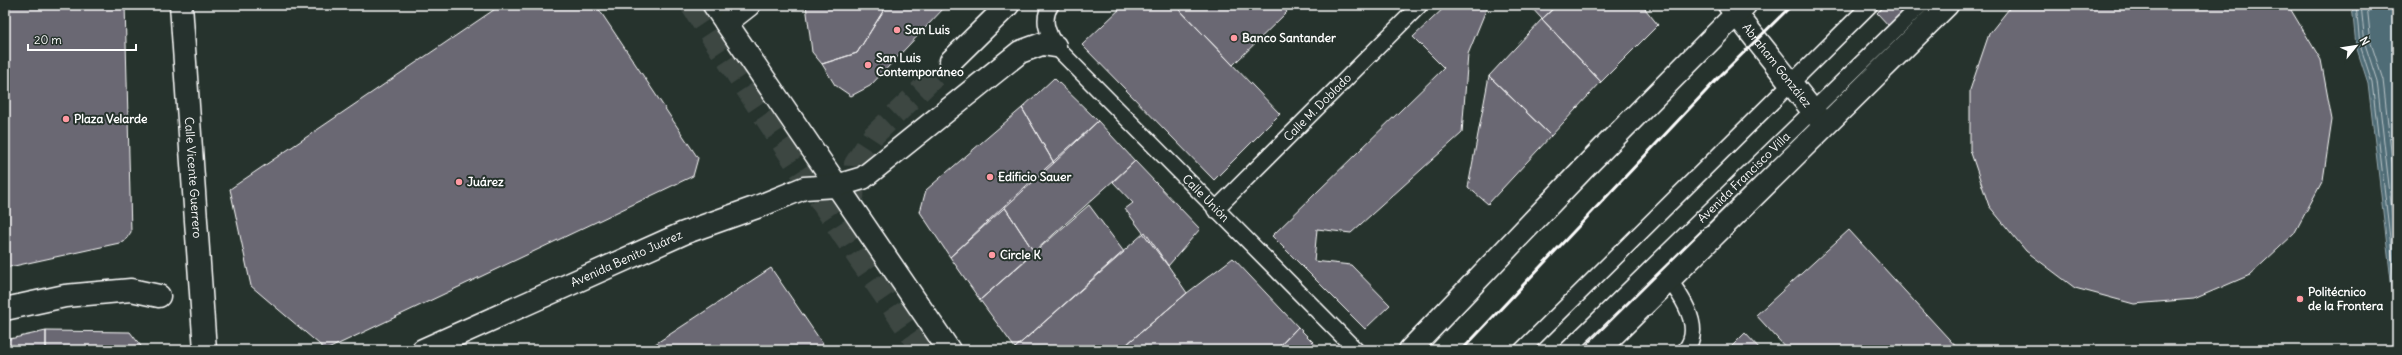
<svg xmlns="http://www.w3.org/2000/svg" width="2402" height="355" font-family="Delius,sans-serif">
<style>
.water{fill:#506c76;stroke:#96a7ad}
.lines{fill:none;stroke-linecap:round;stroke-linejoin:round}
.shore{stroke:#b9c4c8;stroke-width:1}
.building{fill:#6a6773;stroke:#fff}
.primary-tunnel{stroke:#3c4742;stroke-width:22;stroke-dasharray:22 11;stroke-linecap:butt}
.service-casing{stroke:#fff;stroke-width:18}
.pedestrian-casing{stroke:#fff;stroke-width:25}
.minor-casing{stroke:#fff;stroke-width:25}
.secondary-casing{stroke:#fff;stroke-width:25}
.primary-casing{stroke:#fff;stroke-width:25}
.service{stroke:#26332d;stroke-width:15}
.pedestrian{stroke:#26332d;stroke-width:22}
.minor{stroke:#26332d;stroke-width:22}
.secondary{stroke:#26332d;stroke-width:22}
.primary{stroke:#26332d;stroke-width:22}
.rail{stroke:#fff;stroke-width:3}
.poi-dot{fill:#ff9aa2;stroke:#26332d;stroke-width:1.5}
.labels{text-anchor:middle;stroke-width:4;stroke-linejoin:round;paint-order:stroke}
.poi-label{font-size:12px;font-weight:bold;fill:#fff;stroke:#26332d;text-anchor:start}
.street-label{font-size:12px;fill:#fff;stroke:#26332d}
</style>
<rect width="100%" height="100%" fill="#26332d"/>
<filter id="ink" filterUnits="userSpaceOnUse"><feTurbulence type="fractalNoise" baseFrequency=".025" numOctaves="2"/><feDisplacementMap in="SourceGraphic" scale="8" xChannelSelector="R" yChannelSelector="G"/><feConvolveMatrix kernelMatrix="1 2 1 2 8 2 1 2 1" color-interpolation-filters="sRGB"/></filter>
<g filter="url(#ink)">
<path class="water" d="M2352 5H2397V313L2395 315 2368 83 2356 46Z"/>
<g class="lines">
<path class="shore" d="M2356 5 2360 45 2372 82 2397 299
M2361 5 2365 44 2377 81 2397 255
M2367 5 2371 43 2383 80 2397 203"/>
</g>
<path class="building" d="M5 5H125L131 232 124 242 5 268Z
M501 5H596L698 158 693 176 326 350 251 286 230 189Z
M806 5H887L857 53 822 64 812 52Z
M887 5 945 7 870 86 851 96 835 85 822 64 857 53Z
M1124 5H1175L1280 114 1214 180 1082 45Z
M1175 5H1281L1287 12 1233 65Z
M1447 5H1488L1468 54 1462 133 1351 233 1317 229 1314 261 1351 265 1390 305 1365 329 1272 236 1444 68 1413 37Z
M1529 5H1557L1542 19Z
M1557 5H1642L1658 25 1601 82 1542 19Z
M1885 5H1911L1889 26 1877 13Z
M2012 5H2288L2321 60 2332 120 2323 180 2294 234 2250 275 2194 299 2134 304 2075 288 2026 251 1989 206 1970 150V90L1989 34Z
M1542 19 1601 82 1551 136 1489 76Z
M1489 76 1551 136 1488 204 1468 187Z
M1054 78 1098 121 1054 163 1022 108Z
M1022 108 1054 163 950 257 920 212 926 190Z
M1098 121 1135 161 1034 252 1004 206Z
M1135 161 1200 229 1168 266 1125 209 1133 203 1113 182Z
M1089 205 1124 252 1015 348 980 300Z
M1004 206 1034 252 980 300 950 257Z
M1849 230 1959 350H1788L1756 315Z
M1145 232 1187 293 1120 350H1017L1015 348Z
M1233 258 1298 327 1276 350H1120L1187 293Z
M771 268 827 350H646Z
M1298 327 1321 350H1276Z
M46 331 130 332 144 350H46Z
M46 331V350H5V340Z
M1745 333 1761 350H1728Z"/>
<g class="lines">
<path class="primary-tunnel" d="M691 5 857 256 922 350
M853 199 855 164 873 136 951 61"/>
<defs>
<g id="service">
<path id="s1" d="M1051 5C1041 19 1048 33 1055 46L1356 350"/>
<path id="s2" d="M1215 210 1420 5"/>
<path d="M1669 280C1683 298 1704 329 1685 350"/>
<path d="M1522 350 1870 5"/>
<path id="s3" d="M1567 350 1921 5"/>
</g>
<g id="pedestrian">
<path d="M714 5 949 350"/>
<path d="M726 23 749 5"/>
<path d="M5 309 65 296 131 290 159 296"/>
<path id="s4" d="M423 350 684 233 757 207 804 188 836 186 863 178 1020 52 1042 44 1055 46"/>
</g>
<g id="minor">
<path id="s5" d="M1729 5 1824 125"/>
</g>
<path id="secondary" d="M1410 350 1583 169 1745 5
M1598 350 1947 5"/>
<g id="primary">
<path id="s6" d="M181 5 205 350"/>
<path d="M951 61 1008 5"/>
</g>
</defs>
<use href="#service" class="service-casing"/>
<use href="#pedestrian" class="pedestrian-casing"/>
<use href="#minor" class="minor-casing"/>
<use href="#secondary" class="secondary-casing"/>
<use href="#primary" class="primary-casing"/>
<use href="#service" class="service"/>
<use href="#pedestrian" class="pedestrian"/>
<use href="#minor" class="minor"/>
<use href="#secondary" class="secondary"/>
<use href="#primary" class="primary"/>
<path class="rail" d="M1462 350 1721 75 1792 5"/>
</g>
</g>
<g class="poi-dot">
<circle cx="897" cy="30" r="4"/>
<circle cx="1234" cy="38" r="4"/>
<circle cx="868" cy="65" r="4"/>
<circle cx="66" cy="119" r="4"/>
<circle cx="990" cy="177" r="4"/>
<circle cx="459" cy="182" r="4"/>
<circle cx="992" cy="255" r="4"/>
<circle cx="2300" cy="299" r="4"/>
</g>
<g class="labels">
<g class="poi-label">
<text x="905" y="34">San Luis</text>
<text x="1242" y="42">Banco Santander</text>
<text x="876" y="62">San Luis<tspan x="876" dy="14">Contemporáneo</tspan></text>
<text x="74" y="123">Plaza Velarde</text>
<text x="998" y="181">Edificio Sauer</text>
<text x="467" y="186">Juárez</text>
<text x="1000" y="259">Circle K</text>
<text x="2308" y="296">Politécnico<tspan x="2308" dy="14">de la Frontera</tspan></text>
</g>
<g class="street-label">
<text dy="4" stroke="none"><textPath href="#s5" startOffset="77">Abraham González</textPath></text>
<text dy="4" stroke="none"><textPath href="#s2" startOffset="145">Calle M. Doblado</textPath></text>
<text dy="4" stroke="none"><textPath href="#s6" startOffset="173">Calle Vicente Guerrero</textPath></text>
<text dy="4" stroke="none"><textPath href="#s3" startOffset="247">Avenida Francisco Villa</textPath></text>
<text dy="4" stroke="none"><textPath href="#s1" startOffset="258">Calle Unión</textPath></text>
<text dy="4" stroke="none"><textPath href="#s4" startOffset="223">Avenida Benito Juárez</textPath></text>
</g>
</g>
<rect width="2402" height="355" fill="none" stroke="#26332d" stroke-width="20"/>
<rect x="10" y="10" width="2382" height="335" fill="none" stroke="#fff" stroke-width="1.5" filter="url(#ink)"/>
<g transform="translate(2356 46) rotate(60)" stroke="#26332d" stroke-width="3" paint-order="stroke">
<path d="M0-3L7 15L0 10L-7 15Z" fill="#ffffff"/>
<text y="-6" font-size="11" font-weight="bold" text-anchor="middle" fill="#ffffff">N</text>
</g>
<path d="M28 44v6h108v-6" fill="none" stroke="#ffffff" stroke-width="2"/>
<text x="34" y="44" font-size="12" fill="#ffffff" stroke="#26332d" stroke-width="3" paint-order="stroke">20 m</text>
</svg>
